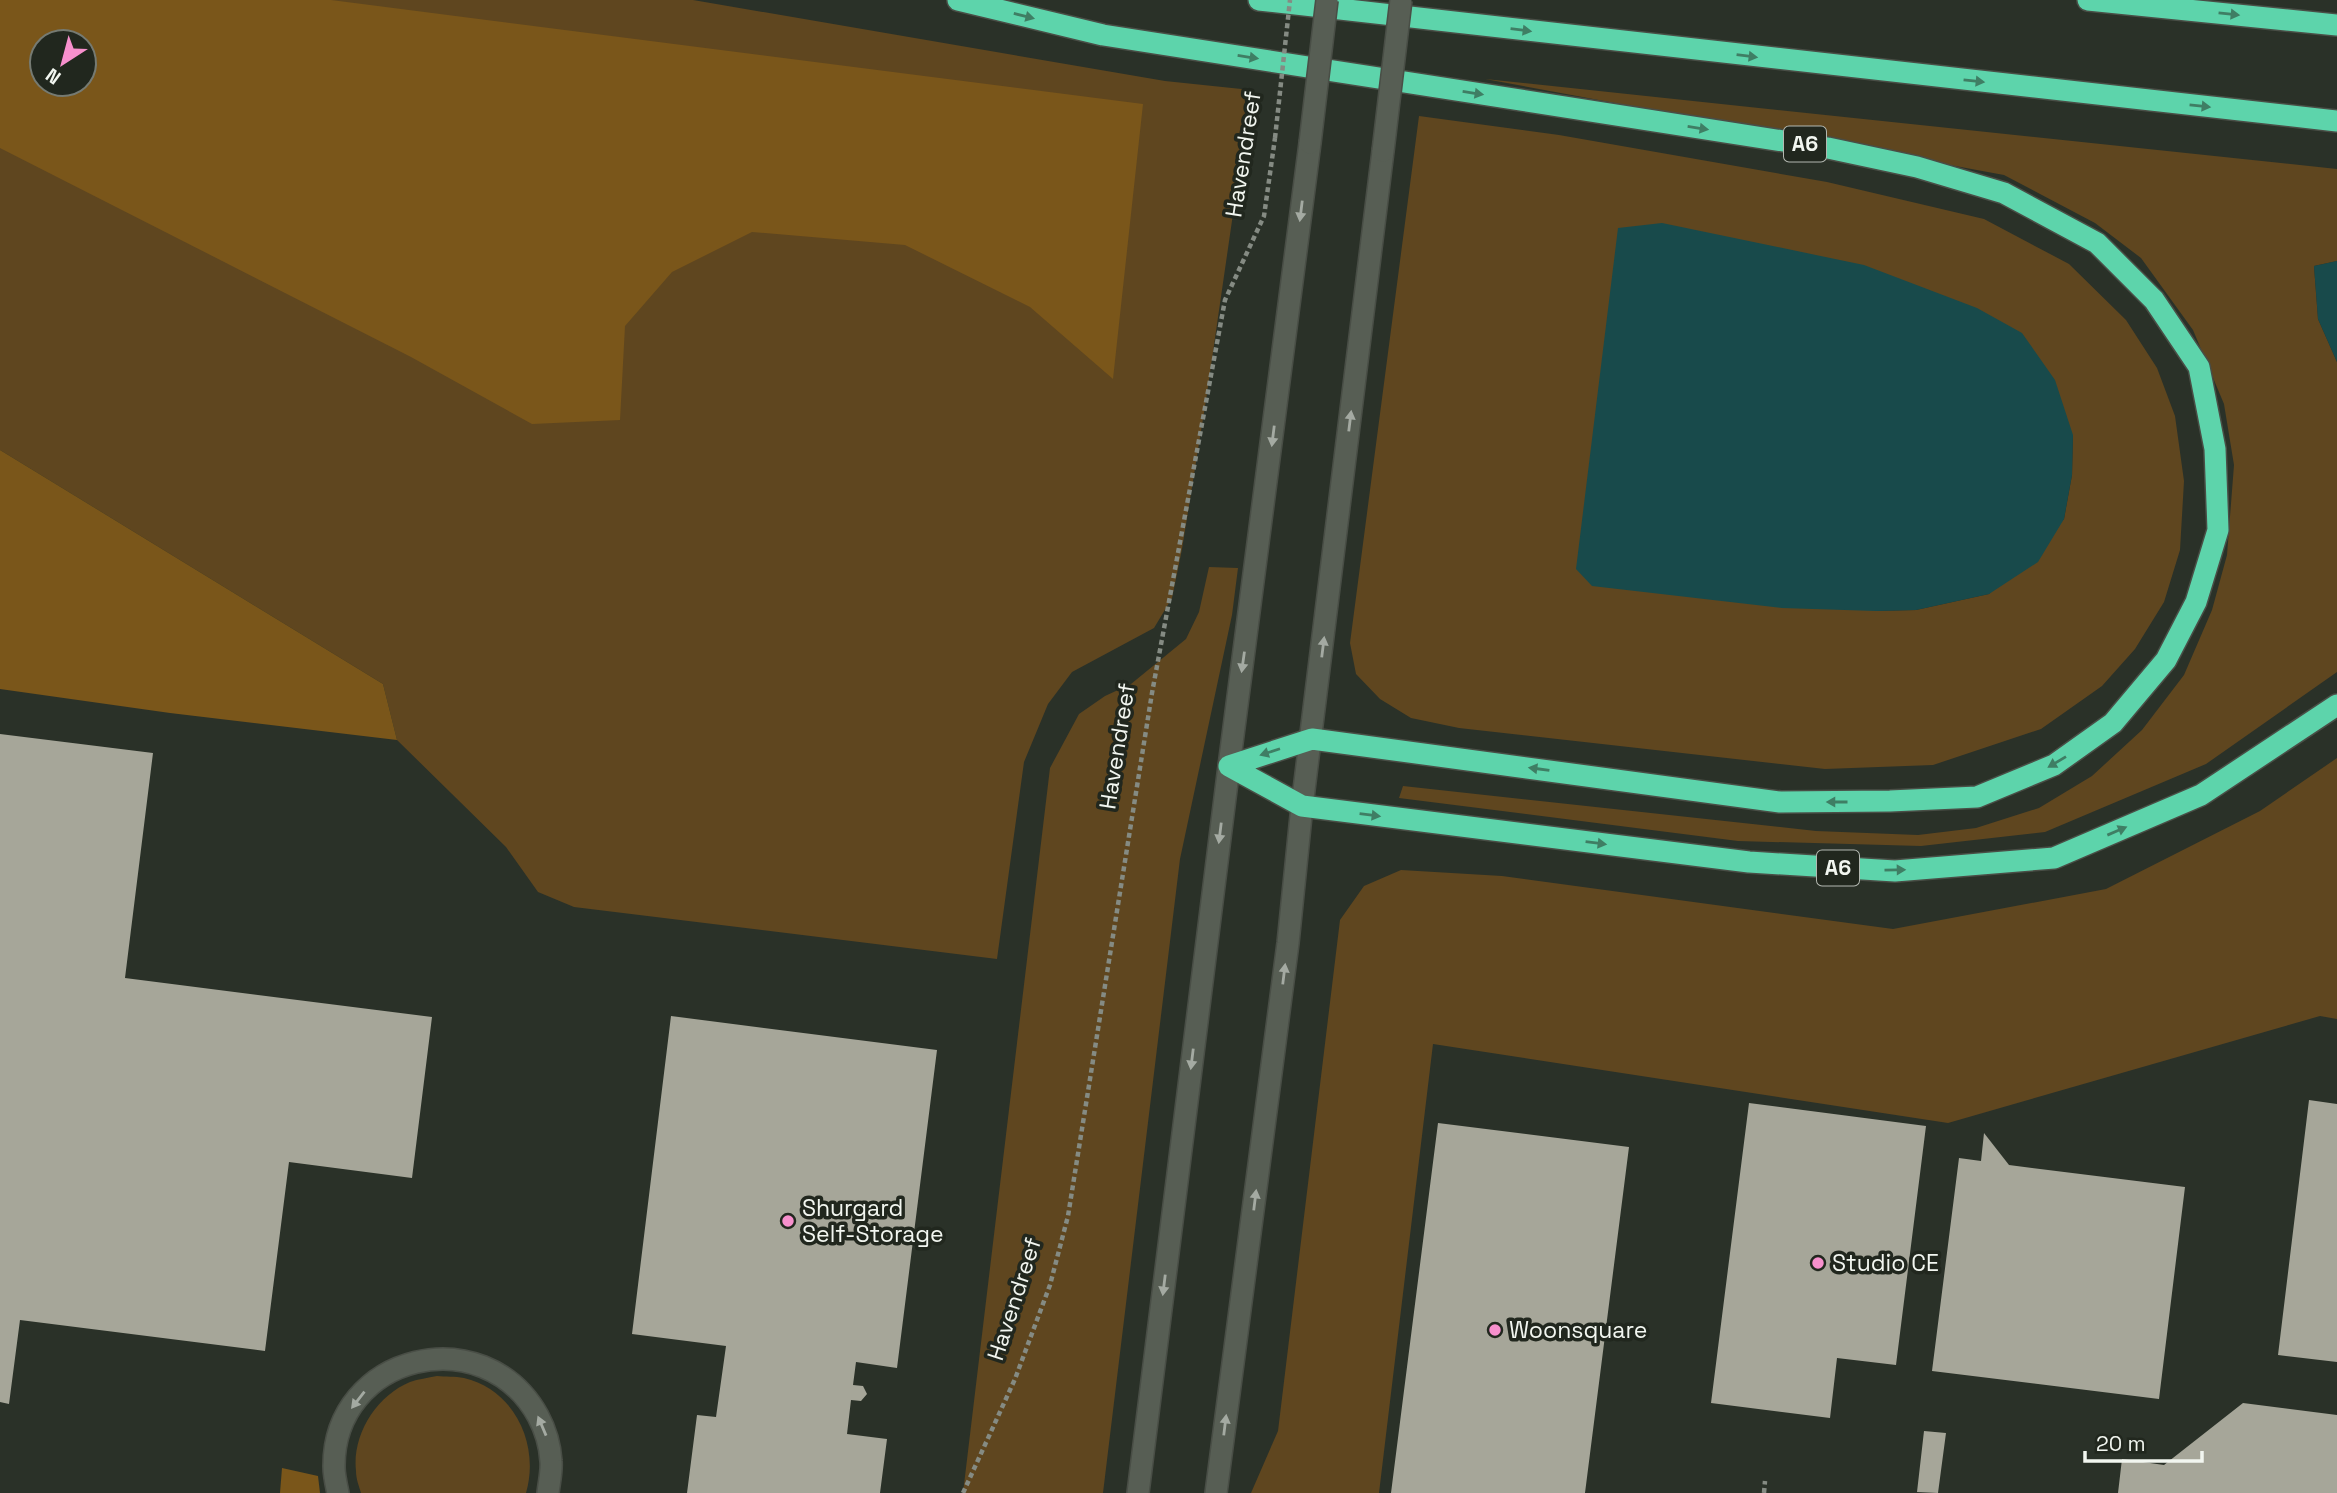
<svg xmlns="http://www.w3.org/2000/svg" width="2337" height="1493" font-family="'Space Grotesk',sans-serif">
<style>
.green{fill:#5f461f;fill-rule:evenodd}
.forest{fill:#7a561a;fill-rule:evenodd}
.water{fill:#184a4b}
.building{fill:#a6a699}
.lines{fill:none;stroke-linecap:round;stroke-linejoin:round}
.street-casing{stroke:#494e46;stroke-width:24}
.secondary-casing{stroke:#494e46;stroke-width:24}
.highway-casing{stroke:#494e46;stroke-width:24}
.path{stroke:#858b83;stroke-width:4.5;stroke-dasharray:5 3.5;stroke-linecap:butt}
.street{stroke:#575e54;stroke-width:21}
.secondary{stroke:#575e54;stroke-width:21}
.highway{stroke:#5dd4ab;stroke-width:21}
.secondary-bridge-casing{stroke:#494e46;stroke-width:24;stroke-linecap:butt}
.path-bridge{stroke:#858b83;stroke-width:4.5;stroke-dasharray:5 3.5;stroke-linecap:butt}
.secondary-bridge{stroke:#575e54;stroke-width:21}
.oneway{fill:#3f7e64}
.oneway2{fill:#a4aaa2}
.poi-dot{fill:#f790cd;stroke:#21271e;stroke-width:2.5}
.labels{text-anchor:middle;stroke-width:7;stroke-linejoin:round;paint-order:stroke}
.shield{fill:#21271e;stroke:#b3b8b1;stroke-width:2}
.shield-label{font-size:21px;font-weight:bold;fill:#f2f6f0}
.street-label{font-size:23px;fill:#f2f6f0;stroke:#21271e}
.poi-label{font-size:23px;fill:#f2f6f0;stroke:#21271e;text-anchor:start}
</style>
<rect width="100%" height="100%" fill="#2a3128"/>
<path class="green" d="M0 0H693L1165 81 1251 90 1206 400 1182 549 1172 598 1154 628 1072 672 1048 704 1024 762 997 959 574 907 538 892 506 847 397 740 383 684 0 450ZM42 42H84V84H42Z
M1485 79 2337 169V261L2314 266 2318 319 2337 362V672L2206 764 2045 832 1921 846 1738 841 1399 798 1403 786 1816 831 1918 835 1976 828 2039 808 2092 776 2142 730 2184 675 2212 610 2227 555 2234 465 2224 404 2193 330 2141 258 2095 223 2004 175Z
M1419 116 1559 135 1827 182 1984 219 2069 264 2126 320 2157 368 2175 416 2184 481 2180 550 2164 602 2135 649 2102 686 2041 729 1933 765 1825 769 1459 728 1411 718 1380 699 1356 674 1350 643ZM2073 435 2072 475 2064 519 1989 594 1916 610 1876 611Z
M1209 567 1238 568 1232 615 1180 859 1103 1493H963L1050 768 1079 714 1105 696 1131 684 1186 639 1199 612Z
M2337 758V1019L2320 1016 1948 1123 1433 1044 1379 1493H1251L1278 1431 1340 920 1364 886 1401 870 1502 876 1893 929 2106 889 2260 811Z
M437 1376C445 1377 455 1376 464 1378 515 1390 540 1445 526 1493H361C359 1486 356 1479 356 1471 352 1435 376 1396 410 1382 418 1379 428 1378 437 1376Z"/>
<path class="forest" d="M0 0H331L1143 104 1113 379 1030 307 905 245 752 232 672 272 625 326 620 420 532 424 411 357 0 148ZM84 42V84H42V42Z
M0 450 383 684 397 740 170 713 0 689Z
M282 1468 318 1476 320 1493H280Z"/>
<path class="water" d="M1662 223 1864 265 1977 308 2022 333 2055 380 2073 435 2072 475 2064 519 2038 562 1989 594 1916 610 1876 611 1782 608 1592 586 1576 569 1618 228Z
M2337 261V362L2318 319 2314 266Z"/>
<path class="building" d="M0 734 153 753 125 978 432 1017 412 1178 289 1162 265 1351 20 1320 9 1404 0 1402Z
M671 1016 937 1050 897 1368 856 1362 853 1385 863 1386 867 1394 861 1401 851 1400 847 1434 887 1439 880 1493H687L697 1415 716 1417 726 1346 632 1334Z
M2309 1100 2337 1104V1362L2278 1355Z
M1749 1103 1926 1126 1896 1365 1837 1358 1830 1418 1711 1403Z
M1438 1123 1629 1147 1585 1493H1391Z
M1984 1133 2009 1165 2185 1187 2159 1399 1932 1371 1959 1158 1981 1161Z
M2243 1403 2337 1415V1493H2118L2122 1459 2164 1465Z
M1924 1431 1946 1433 1938 1493 1917 1492Z"/>
<g class="lines">
<defs>
<path id="street" d="M338 1493C336 1484 334 1475 334 1467 333 1354 484 1318 538 1416 545 1429 550 1445 551 1461 552 1471 549 1483 548 1493"/>
<path id="secondary" d="M1138 1493 1229 766 1310 143
M1216 1493 1288 943 1302 806 1383 151"/>
<path id="highway" d="M958 0 1103 35 1828 148 1917 167 2004 193 2097 243 2154 300 2199 367 2215 449 2218 530 2196 602 2166 660 2113 723 2054 765 1977 797 1890 801 1780 802 1312 739 1229 766
M1259 0 2337 121
M2088 0 2337 25
M1229 766 1302 806 1749 862 1895 871 2054 858 2201 795 2337 705"/>
</defs>
<use href="#street" class="street-casing"/>
<use href="#secondary" class="secondary-casing"/>
<use href="#highway" class="highway-casing"/>
<path class="path" d="M963 1493 1015 1379 1050 1285 1068 1216 1152 693 1225 300 1264 216 1275 138
M1764 1493 1765 1481"/>
<use href="#street" class="street"/>
<use href="#secondary" class="secondary"/>
<use href="#highway" class="highway"/>
<defs>
<path id="secondary-bridge" d="M1310 143 1327 0
M1383 151 1401 0"/>
</defs>
<use href="#secondary-bridge" class="secondary-bridge-casing"/>
<path class="path-bridge" d="M1275 138 1290 0"/>
<use href="#secondary-bridge" class="secondary-bridge"/>
</g>
<defs><path id="oneway-solid" d="M-6-.8H1V-3.2L6.5 0L1 3.2V.8H-6Z" transform="scale(1.75)"/></defs>
<g class="oneway">
<use href="#oneway-solid" transform="translate(2229 14) rotate(6)"/>
<use href="#oneway-solid" transform="translate(1024 16) rotate(14)"/>
<use href="#oneway-solid" transform="translate(1521 30) rotate(7)"/>
<use href="#oneway-solid" transform="translate(1747 56) rotate(7)"/>
<use href="#oneway-solid" transform="translate(1248 57) rotate(9)"/>
<use href="#oneway-solid" transform="translate(1974 81) rotate(6)"/>
<use href="#oneway-solid" transform="translate(1473 93) rotate(9)"/>
<use href="#oneway-solid" transform="translate(2200 106) rotate(6)"/>
<use href="#oneway-solid" transform="translate(1698 128) rotate(9)"/>
<use href="#oneway-solid" transform="translate(1270 752) rotate(162)"/>
<use href="#oneway-solid" transform="translate(2057 762) rotate(149)"/>
<use href="#oneway-solid" transform="translate(1539 769) rotate(-172)"/>
<use href="#oneway-solid" transform="translate(1837 802) rotate(180)"/>
<use href="#oneway-solid" transform="translate(1370 815) rotate(7)"/>
<use href="#oneway-solid" transform="translate(2117 831) rotate(-23)"/>
<use href="#oneway-solid" transform="translate(1596 843) rotate(7)"/>
<use href="#oneway-solid" transform="translate(1895 870) rotate(-1)"/>
</g>
<g class="oneway2">
<use href="#oneway-solid" transform="translate(1301 211) rotate(97)"/>
<use href="#oneway-solid" transform="translate(1350 421) rotate(-83)"/>
<use href="#oneway-solid" transform="translate(1273 436) rotate(97)"/>
<use href="#oneway-solid" transform="translate(1323 647) rotate(-83)"/>
<use href="#oneway-solid" transform="translate(1243 662) rotate(98)"/>
<use href="#oneway-solid" transform="translate(1220 833) rotate(97)"/>
<use href="#oneway-solid" transform="translate(1284 974) rotate(-83)"/>
<use href="#oneway-solid" transform="translate(1192 1059) rotate(97)"/>
<use href="#oneway-solid" transform="translate(1255 1200) rotate(-83)"/>
<use href="#oneway-solid" transform="translate(1164 1285) rotate(97)"/>
<use href="#oneway-solid" transform="translate(358 1400) rotate(128)"/>
<use href="#oneway-solid" transform="translate(1225 1425) rotate(-83)"/>
<use href="#oneway-solid" transform="translate(542 1426) rotate(-113)"/>
</g>
<g class="poi-dot">
<circle cx="788" cy="1221" r="7"/>
<circle cx="1818" cy="1263" r="7"/>
<circle cx="1495" cy="1330" r="7"/>
</g>
<g class="labels">
<g class="shield">
<rect x="1784" y="126.5" width="42" height="35" rx="5"/>
<rect x="1817" y="850.5" width="42" height="35" rx="5"/>
</g>
<g class="shield-label">
<text x="1805" y="151">A6</text>
<text x="1838" y="875">A6</text>
</g>
<g class="street-label">
<text transform="translate(1243 154) rotate(-81)" y="8">Havendreef</text>
<text transform="translate(1117 746) rotate(-81)" y="8">Havendreef</text>
<text transform="translate(1014 1299) rotate(-72)" y="8">Havendreef</text>
</g>
<g class="poi-label">
<text x="802" y="1216">Shurgard<tspan x="802" dy="26">Self-Storage</tspan></text>
<text x="1832" y="1271">Studio CE</text>
<text x="1509" y="1338">Woonsquare</text>
</g>
</g>
<g transform="translate(63 63) rotate(216)"><circle r="33" fill="#21271e" stroke="#757a72" stroke-width="2"/>
<path d="M0-5L12 26L0 18L-12 26Z" fill="#f790cd"/>
<text y="-10" font-size="19" font-weight="bold" text-anchor="middle" fill="#f2f6f0">N</text>
</g>
<path d="M2085 1451v10h117v-10" fill="none" stroke="#f2f6f0" stroke-width="3.5"/>
<text x="2096" y="1451" font-size="21" fill="#f2f6f0" stroke="#21271e" stroke-width="5" paint-order="stroke">20 m</text>
</svg>
